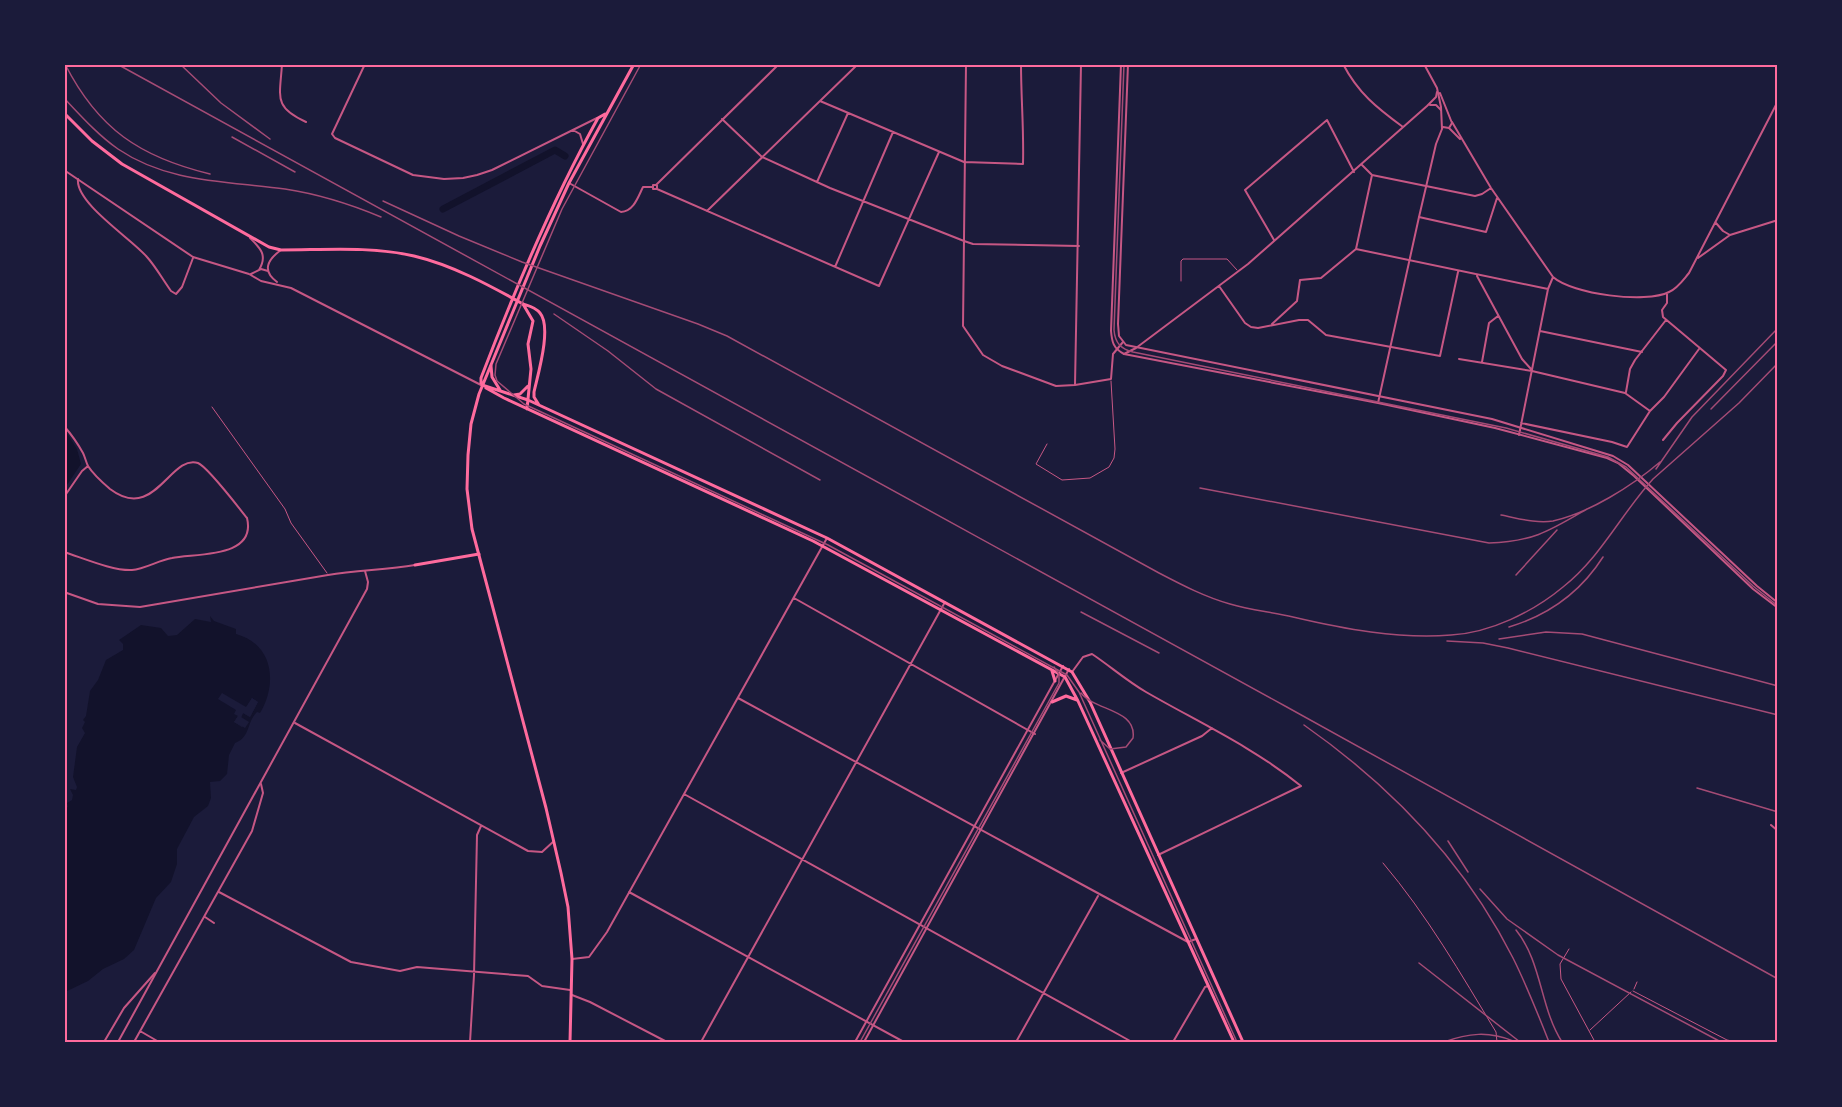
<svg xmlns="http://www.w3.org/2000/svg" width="1842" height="1107" font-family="'Alegreya Sans',sans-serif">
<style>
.water{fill:#12122b;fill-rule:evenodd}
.pier{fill:#1b1b3a}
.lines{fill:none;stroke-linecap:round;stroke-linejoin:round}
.river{stroke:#12122b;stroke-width:7}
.service{stroke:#c65784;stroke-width:1}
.minor{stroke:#c65784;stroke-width:2}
.tertiary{stroke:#c65784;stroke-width:2}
.secondary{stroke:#ff6b9d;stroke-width:3}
.primary{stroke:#ff6b9d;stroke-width:3}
.tram{stroke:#a44b75;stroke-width:1.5}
.rail{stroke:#a44b75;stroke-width:1.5}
.neatline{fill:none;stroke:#ff6b9d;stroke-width:2}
</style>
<rect width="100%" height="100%" fill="#1b1b3a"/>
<path class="water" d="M65 430 77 449 81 464 65 488Z
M210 616 214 621 236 629V634C273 644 278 683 260 713L257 712C246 723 251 737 235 743L229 755 227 774 220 781 210 782 211 798 208 806 194 817 177 849V864L171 882 156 898 134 950 124 959 103 969 88 981 65 992 64 809 68 807 67 803 72 800 73 795 70 789 76 790 77 787 73 777 77 747 85 733 82 728 85 722 83 720 86 716 90 691 98 680 106 660 123 650V644L119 640 141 625 161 628 168 636 177 635 195 619 211 622ZM222 694 246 708 252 698 258 702 250 717 243 713 241 718 246 722 242 727 234 722 238 716 237 710 219 699Z"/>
<path class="pier" d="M222 693 246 707 252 698 258 702 250 717 243 713 241 717 249 722 245 728 234 722 238 716 234 714 236 710 218 699Z"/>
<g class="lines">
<path class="river" d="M443 209 555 150 565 156"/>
<path class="service" d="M1181 281V261L1183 259H1227L1237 270
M212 407 285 509 291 523 327 573
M1047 444 1036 464 1062 480 1090 478 1109 467 1114 458 1115 449 1111 381
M1383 863C1427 915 1461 974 1496 1032L1497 1042
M1569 949 1560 964 1561 979 1595 1042
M1634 989 1637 982
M1633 991 1727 1040 1737 1042
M1590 1030 1631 992"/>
<path class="minor" d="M282 64C280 97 273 107 306 122
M365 64 332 134 335 138 413 175 444 179 463 178 477 175 492 170 597 118
M966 64 963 326 983 355 1002 366 1056 386 1075 385 1111 379 1113 354 1123 342
M1343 64C1358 93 1377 108 1403 127
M820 101 964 162 1023 164C1024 131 1021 98 1021 64
M1430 105H1436L1441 110
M722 119 762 157 830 188 964 241 973 244 1079 246
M1452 122 1491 188 1553 277C1572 294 1646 304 1669 292 1678 288 1683 280 1689 273L1778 101
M1449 128 1460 139
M573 130 580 134 583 144
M1362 165 1372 175 1475 196 1482 194 1491 188
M78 179C75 203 132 239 147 257 156 267 163 280 171 291L176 294 182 287 193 258
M817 182 848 113
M569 183 621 212C634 211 638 197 643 187H652
M653 185H657V189H653Z
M656 185 779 64
M657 189 879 286 939 152
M707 211 858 64
M1419 217 1486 232 1497 198
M1716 223 1723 231 1730 235
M1274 240 1245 190 1327 120 1354 172
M1356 249 1548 289
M1698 258 1730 235 1778 220
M835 267 893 132
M1477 276 1522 359 1531 369
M1219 286 1245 323 1251 327 1258 328 1299 320H1308L1326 335 1440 356 1458 272
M1272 324 1297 301 1300 280 1321 278 1356 249 1372 175
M1540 331 1642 352
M1124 354 1136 348 1248 264 1427 106 1436 97 1437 92
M1459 359 1532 371 1625 393 1650 411
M1482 362 1489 323 1498 316
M1075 385 1081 64
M1626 392 1630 369 1635 360 1666 320
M1521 423 1612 442 1627 447 1650 411 1664 397 1699 349
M64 426C71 434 78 444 83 453 85 457 86 462 88 466 93 474 103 483 110 489 155 523 170 454 198 463 208 467 238 507 247 518 257 559 194 553 172 558 159 560 145 569 132 570 113 571 83 558 64 552
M1519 435 1548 289 1553 277
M1663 440 1677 423 1723 376 1726 370 1663 317 1662 310 1667 303V293
M64 497 82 471 88 466
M794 598 1035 734
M1072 672 1083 657 1092 654C1110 666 1127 681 1146 692 1198 722 1253 747 1301 786L1158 855
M738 698 1188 942 1196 939
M295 723 528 851 542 852 554 841
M1121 773 1202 736 1212 728
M684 794 1132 1042
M1771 825 1778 831
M219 892 351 962 400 971 417 967 528 976 542 986 570 990
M629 892 904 1042
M205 917 214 923
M572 959 589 957 607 932 827 538
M572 995 590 1002 667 1042
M140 1031 159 1042
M104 1042 124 1008 155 973
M134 1042 252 831 263 793 261 784
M470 1042 474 975 477 835 481 826
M701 1042 945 602
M1016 1042 1098 896
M1173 1042 1205 987 1208 986"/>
<path class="tertiary" d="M1121 64 1111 331C1112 342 1113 348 1124 354L1378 403 1495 428 1607 458 1618 463 1634 476 1753 589 1778 608
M1128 64 1118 324 1119 336 1126 345 1492 419 1613 456 1628 465 1757 586 1778 603
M1424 64 1437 88
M1440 93 1452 123 1449 128 1443 127
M64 170 193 257 249 274 261 281 291 288 481 385
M250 238C260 248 268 255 259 270
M251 274 261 269 268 271
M277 282C262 271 267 260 281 250
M1378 403 1419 217 1436 144 1442 129 1441 107 1437 88
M64 592 98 604 140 607 328 575C357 570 386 570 415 565
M118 1042C200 891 285 741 367 589L368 582 365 571
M855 1042 1063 666
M864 1042 1069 669"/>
<path class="secondary" d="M523 304C529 306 535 307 540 313 552 327 538 374 534 392V397L539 405
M523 304 533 321 528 344 531 369 527 409
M491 366 492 377 500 390
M482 385 528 400 827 538 1072 672 1090 702 1243 1042
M486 388 504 398 813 541 1065 677 1078 701 1234 1042
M514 395 520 394 528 386
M415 565 479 554
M1052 671 1055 681
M1052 702 1066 696 1077 700"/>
<path class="primary" d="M64 113 92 141 122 164 269 247 281 250C325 250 370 246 414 256 452 265 489 285 523 304
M481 383V378C515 289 552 201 598 118L605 114
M570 1042 572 959 568 907 561 873 546 808 472 529 467 489 468 455 471 424 479 394 540 246 569 183 634 64"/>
<path class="tram" d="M641 64 562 209 496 364 495 375 497 381 524 404 828 545 1067 675 1079 692 1237 1042
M1124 64 1114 330C1115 343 1121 349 1133 352L1506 428 1608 457 1626 467 1753 586 1778 606
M1081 693C1095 711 1137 709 1133 738L1126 747 1110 749 1100 740
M860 1042 1059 683V674L1054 667"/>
<path class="rail" d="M65 64C98 129 140 157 210 174
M117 64 1285 706 1778 979
M180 64 221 103 270 139
M64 98C81 116 98 135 118 149 168 183 226 181 285 189 318 194 350 204 381 217
M232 137 295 172
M383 201 459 236 522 262 698 324 727 336 1159 573C1182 585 1205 597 1230 604 1250 610 1272 612 1293 617 1344 629 1397 639 1451 635 1490 633 1533 612 1563 587 1601 557 1621 514 1653 479L1739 403 1778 363
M554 314 608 351 656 389 820 480
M1711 409 1778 341
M1656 469 1692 417 1778 328
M1200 488 1489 543C1533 542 1551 530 1587 509
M1501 515C1517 518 1537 524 1553 521 1589 513 1632 486 1660 462
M1516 575 1557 530
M1081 612 1159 653
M1509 627C1549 615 1580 593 1603 557
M1499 639 1546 632 1582 634 1778 686
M1447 641 1483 643 1508 648 1778 715
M1304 725C1391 786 1465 863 1513 958 1527 986 1538 1014 1549 1042
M1697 788 1778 812
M1448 841 1468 872
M1480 889 1507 919 1558 955 1721 1042
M1516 930C1542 962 1540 1008 1562 1042
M1419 963 1520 1042
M1444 1042C1468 1033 1489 1031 1513 1041"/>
</g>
<rect width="1842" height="1107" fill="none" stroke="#1b1b3a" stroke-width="132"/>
<rect x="66" y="66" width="1710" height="975" class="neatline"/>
</svg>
